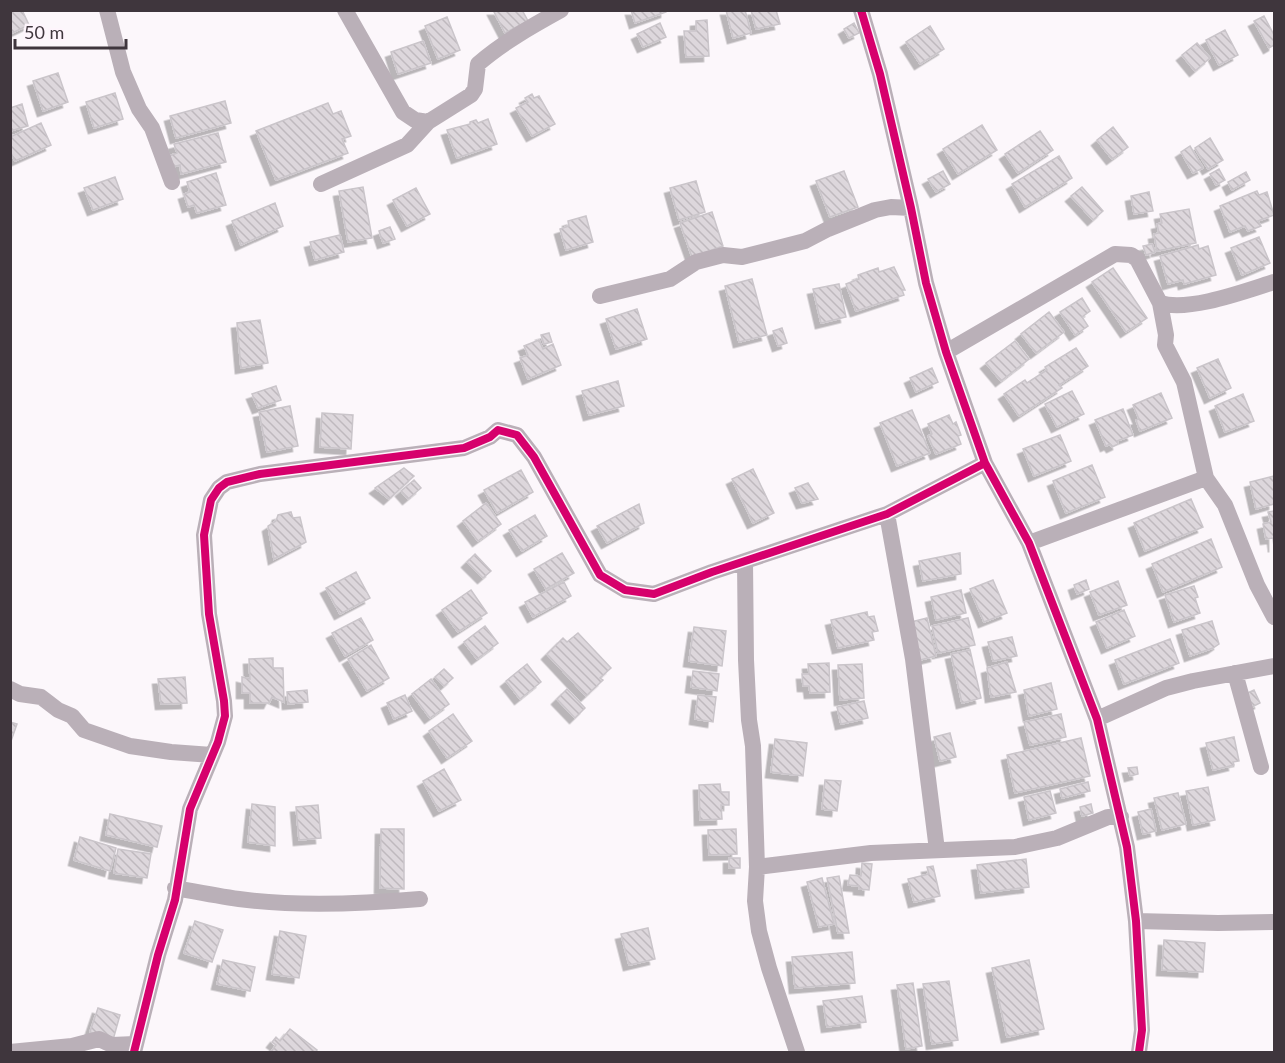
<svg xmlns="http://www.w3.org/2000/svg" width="1285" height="1063" font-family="Lato,sans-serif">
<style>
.building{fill:url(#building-back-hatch);stroke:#cac5ca;stroke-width:1.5;filter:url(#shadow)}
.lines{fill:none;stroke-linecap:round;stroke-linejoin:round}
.minor{stroke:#bab0b8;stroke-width:16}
.cycleway-casing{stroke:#fef5fc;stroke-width:11}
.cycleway{stroke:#d6006c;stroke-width:8}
</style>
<defs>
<pattern id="building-back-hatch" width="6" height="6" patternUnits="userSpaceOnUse" patternTransform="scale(1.5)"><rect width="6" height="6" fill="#ddd7dc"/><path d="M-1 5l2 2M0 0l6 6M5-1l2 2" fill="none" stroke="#bfb9be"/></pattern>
<filter id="shadow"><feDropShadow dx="-5.5" dy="5.5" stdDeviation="0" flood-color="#0004"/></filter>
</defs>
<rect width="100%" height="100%" fill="#fcf7fb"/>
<path class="building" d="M10 10H22L29 25 10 34Z
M493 10H522L528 21 505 33Z
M631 10H666V12L635 23Z
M726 10H745L751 33 733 38Z
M751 10H776L780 24 756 29Z
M1264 16 1274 35V45L1269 48 1254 21Z
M447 17 460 50 438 59 425 26Z
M707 20 709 56 686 57 684 31H696V21Z
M660 23 666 37 643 47 637 34Z
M854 23 859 33 849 38 844 29Z
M930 26 944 49 920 64 906 42Z
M1225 30 1238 55 1219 65 1206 40Z
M423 41 431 63 398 74 391 52Z
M1197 43 1210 58 1195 71 1182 55Z
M58 73 68 102 43 111 33 81Z
M115 93 123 119 94 128 86 102Z
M532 94 534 98 539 96 555 124 532 136 516 108 528 102 525 98Z
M225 101 231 123 176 138 170 116Z
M328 103 333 114 341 111 351 136 342 139 348 153 276 180 256 131Z
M22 104 28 126 10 131V108Z
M488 119 497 144 457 158 447 130 470 124V122L476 120 478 123Z
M41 123 51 145 15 161 10 151V137Z
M982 125 997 150 958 174 943 149Z
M1113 127 1128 147 1112 159 1097 140Z
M1040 131 1053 150 1018 173 1005 154Z
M218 133 226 162 181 174 180 165 172 167 169 156 177 153 174 144Z
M1210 138 1223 160 1208 169 1195 148Z
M1190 146 1203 168 1193 173 1181 152Z
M1059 156 1072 178 1025 207 1012 184Z
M1219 169 1225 180 1216 185 1210 174Z
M844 171 858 207 830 217 816 181Z
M943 171 950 184 936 192 928 179Z
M1246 172 1250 180 1232 190 1228 182Z
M216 173 226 205 197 213 194 205 188 207 184 194 190 192 187 182Z
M115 177 123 199 93 210 84 188Z
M696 181 705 212 679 220 670 188Z
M363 187 372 238 348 242 339 191Z
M1082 187 1103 211 1093 220 1071 196Z
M416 188 430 214 407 226 393 200Z
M1257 191 1259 195 1267 192 1274 215 1258 221 1261 226 1248 231 1245 226 1230 232 1220 206Z
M1149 192 1153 211 1134 214 1131 196Z
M275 203 283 226 241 245 232 221Z
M1189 209 1196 243 1157 251 1154 234 1159 233 1157 224 1162 223 1160 214Z
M712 212 723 246 692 257 680 223Z
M586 216 593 242 566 250 560 229 569 226 568 221Z
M390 227 395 239 383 243 379 231Z
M340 235 344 252 315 260 310 242Z
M1259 237 1270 263 1242 275 1231 248Z
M1152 244 1155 252 1146 255 1143 246Z
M1198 245 1199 249 1208 246 1216 275 1184 284 1183 280 1168 284 1160 256Z
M894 267 905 290H902L904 295 856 311 846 284 859 279 858 275 878 268 879 272Z
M1113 268 1147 318 1126 332 1092 282Z
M752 279 767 335 739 342 725 286Z
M839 284 846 317 821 323 813 289Z
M1082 298 1090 311 1082 317 1088 326 1075 335 1060 312Z
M637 309 647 339 616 349 606 319Z
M1049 312 1064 332 1036 353 1021 334Z
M260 320 268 363 241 368 237 323Z
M782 328 787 343 778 346 773 331Z
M549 333 552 342 544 344 541 335Z
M539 340 543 349 553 344 561 365 528 379 520 358 528 355 524 346Z
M1015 341 1029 359 1001 381 986 363Z
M1076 348 1088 366 1059 385 1062 388 1019 416 1004 394 1025 380 1027 383 1047 370 1045 367Z
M1218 359 1231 388 1210 398 1197 368Z
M932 368 938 382 916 392 910 378Z
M618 381 624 406 589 415 582 391Z
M276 386 281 400 258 408 252 394Z
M1072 391 1084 414 1057 427 1045 404Z
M1161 393 1172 418 1140 431 1136 420 1139 419 1133 405Z
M1243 394 1254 421 1225 432 1215 406Z
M290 406 298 446 267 452 259 412Z
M1123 409 1133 435 1117 441 1118 444 1112 447 1110 444 1106 446 1095 420Z
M912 410 930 453 897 466 880 423Z
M322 413 353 415 351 449 320 447Z
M949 415 953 424 956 422 961 435 958 436 961 444 936 454 928 436 932 434 928 424Z
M1060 435 1071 461 1034 476 1023 449Z
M1092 465 1105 497 1066 513 1053 481Z
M404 468 414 476 389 499 375 488Z
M753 469 774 513 753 523 732 479Z
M521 470 533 492 497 513 484 490Z
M1274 476V504L1256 509 1250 482Z
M414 480 421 488 408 499 401 491Z
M808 483 818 499 802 503 795 488Z
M1191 499 1203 527 1145 551 1134 523Z
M486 503 501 524 478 541 463 521Z
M639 504 644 523 607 543 597 526Z
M1274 511V547L1273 538 1266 539 1263 524 1271 522 1268 512Z
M291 512 293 518 300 517 306 542 274 559 268 526 276 521 278 515Z
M535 515 547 536 522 551 509 530Z
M1211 539 1222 567 1163 592 1152 564Z
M562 553 574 573 546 589 534 569Z
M960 553 961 574 923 581 919 561Z
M475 554 491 571 483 578 467 562Z
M356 572 370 598 340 614 326 588Z
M993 580 1007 613 984 622 970 589Z
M1086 580 1089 589 1077 594 1074 585Z
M1118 581 1127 605 1099 615 1090 592Z
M564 582 571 596 533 617 525 602Z
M1194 586 1198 597 1195 598 1200 613 1174 622 1165 595Z
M471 590 487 613 458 632 442 610Z
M961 590 966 613 936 620 931 597Z
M1124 610 1135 636 1107 648 1096 622Z
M867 612 868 617 874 616 878 631 872 632 874 640 838 648 831 620Z
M361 618 373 640 345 656 332 633Z
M927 618 936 656 920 660 911 622Z
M968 618 975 645 938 653 932 626Z
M1212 621 1219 644 1213 648 1190 656 1182 630Z
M485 626 498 643 477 659 464 642Z
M694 627 726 631 722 666 689 661Z
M578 633 611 668 600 678 603 680 586 696 547 654 563 638 567 642Z
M1012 637 1017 656 993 661 988 642Z
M1170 639 1179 663 1124 684 1115 660Z
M371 645 389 678 367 691 348 659Z
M970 650 981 698 962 703 951 654Z
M273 658V668H283L284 702 272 697 269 703H250V693H242V677L250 679 249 659Z
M1007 662 1016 692 991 697 987 668Z
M829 663 830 692 810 693 809 686H803L802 674H809L808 664Z
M527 664 541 682 520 699 506 681Z
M862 664 864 698 840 700 838 665Z
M444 669 453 678 444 686 435 677Z
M693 671 719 674 717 691 691 687Z
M185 677 187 703 161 704 158 679Z
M431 679 449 704 430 718 412 694Z
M1051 683 1057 709 1029 716 1024 690Z
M567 689 585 708 575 718 557 699Z
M307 690 308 702 288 704 287 692Z
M1254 690 1260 703 1252 707 1245 694Z
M405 695 412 711 394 719 387 703Z
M698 695 716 697 713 722 695 719Z
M864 701 868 718 841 724 837 707Z
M453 714 472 741 447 758 429 731Z
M1061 714 1066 737 1030 745 1024 722Z
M10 722 17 724 10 744Z
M950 733 956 757 940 761 934 737Z
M1234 737 1239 761 1233 762 1234 765 1213 770 1206 743Z
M1081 738 1090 776 1015 793 1007 755Z
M775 739 807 743 803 776 771 772Z
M1137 767 1138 774 1130 776 1128 768Z
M444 769 461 800 439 811 423 781Z
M825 780 841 781 837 811 822 809Z
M1088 782 1090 791 1062 798 1060 789Z
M720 784 721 792H729V805H721L722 819 700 820 699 785Z
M1208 787 1215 820 1193 825 1186 791Z
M1050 791 1056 813 1029 820 1024 797Z
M1178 793 1186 824 1162 830 1154 798Z
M252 804 275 807V846L248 842Z
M1091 804 1093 813 1082 816 1080 807Z
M318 805 321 838 299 840 296 807Z
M1151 809 1156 831 1143 834 1138 812Z
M110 814 162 826 157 847 106 835Z
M381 829H404V889L380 888Z
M736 829 737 854 709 855 708 830Z
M80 837 116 848 110 871 74 860Z
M118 849 151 854 147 878 114 873Z
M729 858H740V868H729Z
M1026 859 1029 887 981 893 977 865Z
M862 863 872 864 869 890 859 889V886L848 885 850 875 861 876Z
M933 866 940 896 914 902 908 879 929 874 927 867Z
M839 876 849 933H838L827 878Z
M822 878 834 924 819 927 807 882Z
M195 921 223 930 212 962 184 953Z
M648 928 655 959 629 965 621 934Z
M280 931 306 936 299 978 272 974Z
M1164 940 1205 943 1203 972 1162 970Z
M852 952 855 983 795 988 792 957Z
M223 960 255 967 250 991 217 984Z
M1029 960 1044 1029 1007 1037 992 968Z
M949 981 958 1040 932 1044 923 984Z
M913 983 922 1046 906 1049 897 985Z
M862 996 866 1022 827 1027 823 1001Z
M98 1008 120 1015 113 1040 90 1032Z
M290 1029 317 1050 316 1052H271L276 1045 272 1042 276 1037 280 1041Z"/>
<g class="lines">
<path class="minor" d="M107 10 123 72 139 109 152 128 172 182
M345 10 403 112 415 120 428 122
M861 10 880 74 911 208 926 283 946 352 985 463 1029 543 1097 719 1127 847 1136 921 1142 1030 1139 1052
M321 184 407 145 428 122 471 95 475 89 478 64C502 43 532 26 561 10
M600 296 670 279 696 262 723 255 742 257 805 241 828 229 875 210 891 207 911 208
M1160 303 1166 335 1165 345 1184 382 1206 478 1225 505 1257 585 1274 617
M946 352 1115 254 1131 255 1137 259 1160 303C1189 312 1245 291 1274 282
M887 514 913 659 937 850
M1029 543 1206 478
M745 562 746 660 749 720 753 746 757 867 755 901 759 931 769 968 797 1052
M1235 673 1261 767
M10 689 20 694 41 697 58 710 72 716 84 730 130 746 171 752 212 755
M1097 719 1166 688 1193 681 1274 666
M757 867 871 853 1015 847 1057 838 1108 817H1121
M175 888C197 892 218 896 239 899 298 907 361 904 420 899
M1136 921 1218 923 1274 922
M10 1052 72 1046 99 1039 112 1045 135 1044
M134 1052 158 955 175 900 190 809 218 742 225 716 224 701 209 614 204 535 211 500 219 488 227 482 260 474 464 448 490 437 498 430 517 435 534 457 600 575 625 590 654 594 712 572 887 514 985 463"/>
<defs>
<path id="cycleway" d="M861 10 880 74 911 208 926 283 946 352 985 463 1029 543 1097 719 1127 847 1136 921 1142 1030 1139 1052
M134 1052 158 955 175 900 190 809 218 742 225 716 224 701 209 614 204 535 211 500 219 488 227 482 260 474 464 448 490 437 498 430 517 435 534 457 600 575 625 590 654 594 712 572 887 514 985 463"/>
</defs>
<use href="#cycleway" class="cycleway-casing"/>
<use href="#cycleway" class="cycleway"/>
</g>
<rect width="1285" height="1063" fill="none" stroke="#3f363d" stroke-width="24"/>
<path d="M15 39v9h111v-9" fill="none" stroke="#3f363d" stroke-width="3"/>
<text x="24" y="39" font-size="18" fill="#3f363d" stroke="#fef5fc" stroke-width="4.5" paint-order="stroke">50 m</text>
</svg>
